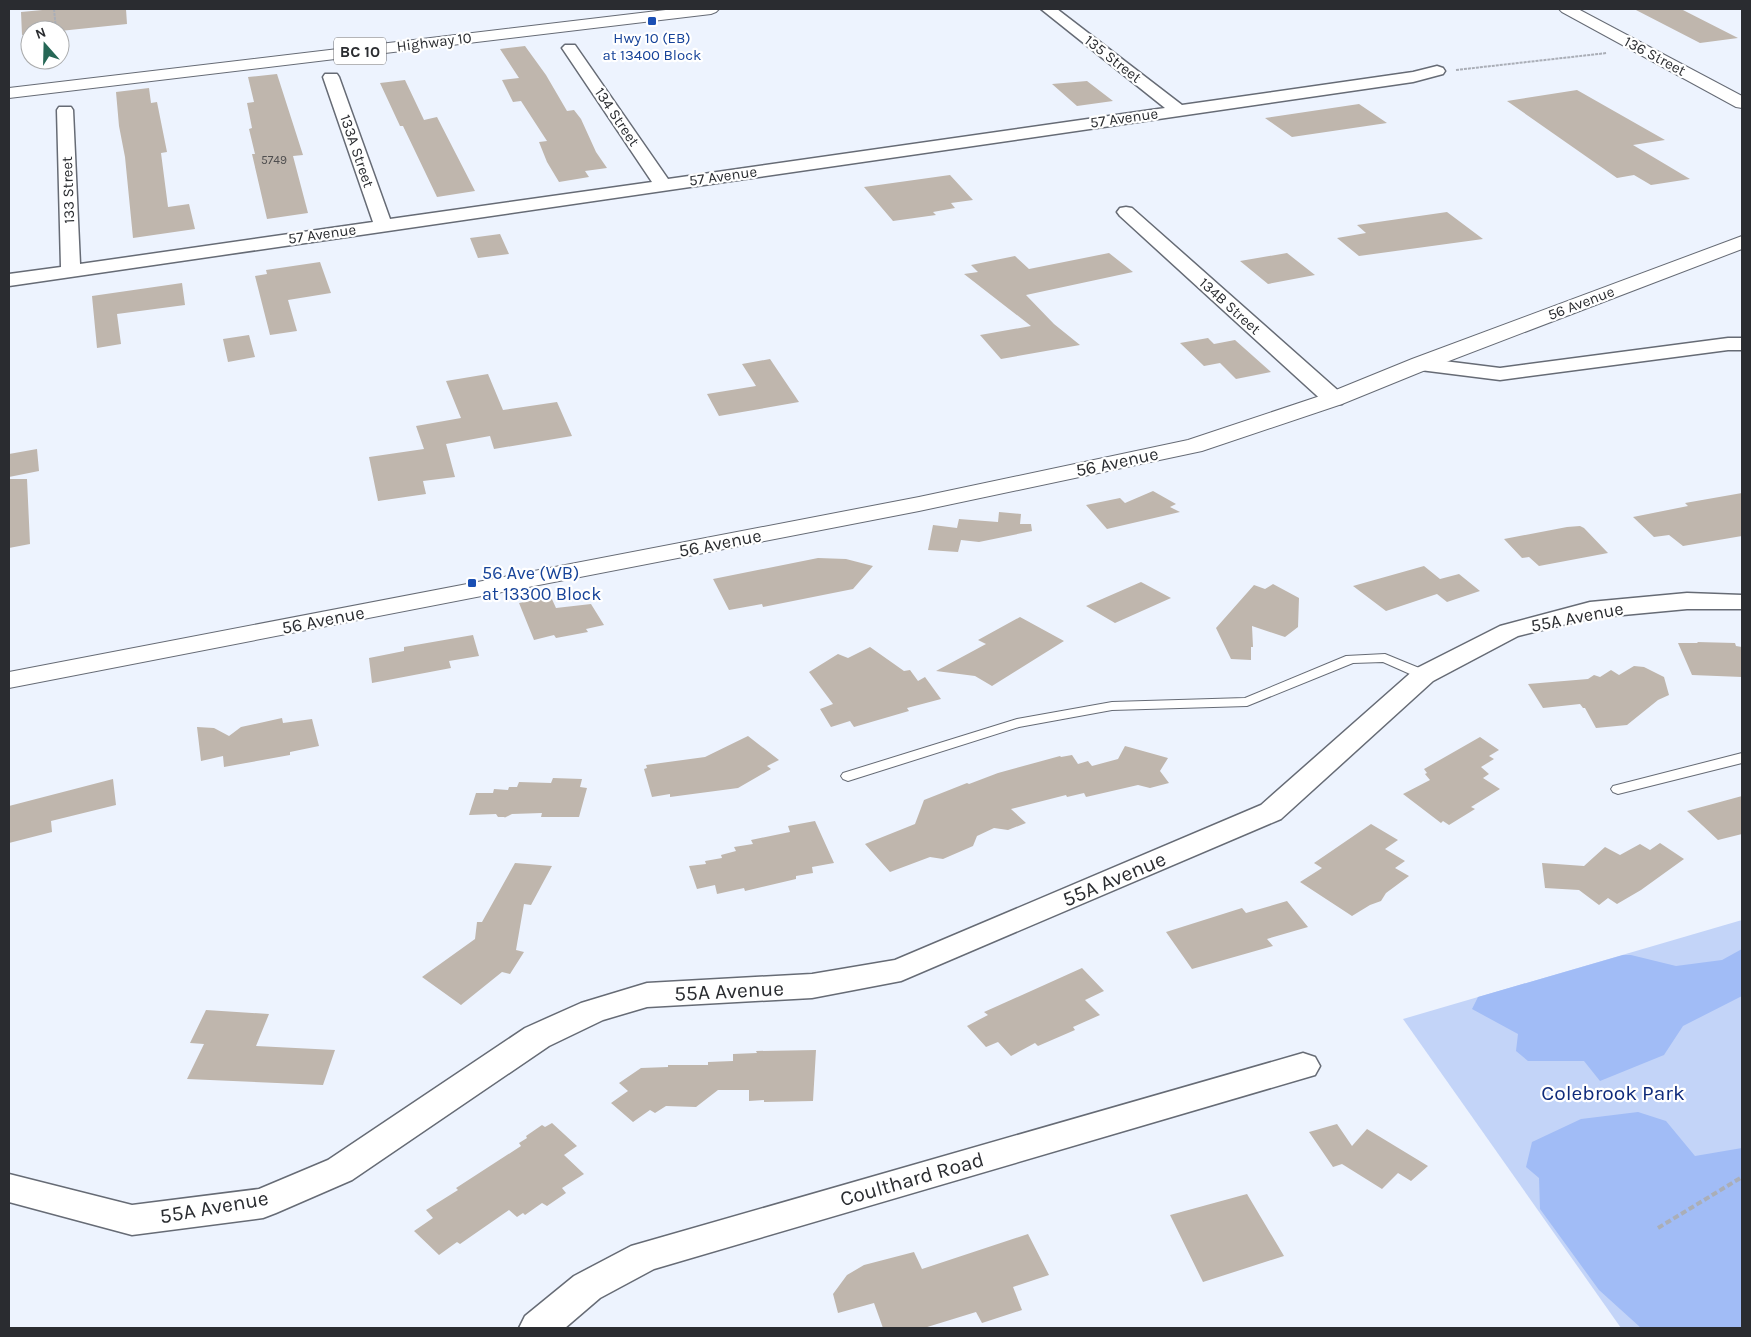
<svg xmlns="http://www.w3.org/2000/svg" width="1751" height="1337" font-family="Karla,sans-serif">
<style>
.green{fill:#c3d4f8}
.forest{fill:#a1bcf6}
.building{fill:#bfb6ad}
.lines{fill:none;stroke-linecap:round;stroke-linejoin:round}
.lane-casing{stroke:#666b75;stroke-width:2}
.street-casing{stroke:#666b75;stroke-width:3}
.secondary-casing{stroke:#666b75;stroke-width:2}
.highway-casing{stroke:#666b75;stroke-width:2}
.path-far1{stroke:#aaaeb7;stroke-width:2;stroke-dasharray:3 1;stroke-linecap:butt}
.path{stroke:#aaaeb7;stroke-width:4;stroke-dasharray:6 3;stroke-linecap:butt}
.lane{fill:#fff;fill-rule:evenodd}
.street{fill:#fff;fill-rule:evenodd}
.secondary{fill:#fff;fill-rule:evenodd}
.highway{fill:#fff;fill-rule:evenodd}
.transit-dot{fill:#1a4fb4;stroke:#fff;stroke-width:2}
.labels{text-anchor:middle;stroke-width:4.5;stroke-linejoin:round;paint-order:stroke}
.far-number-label{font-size:12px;fill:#4f4e4f}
.far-transit-label{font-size:15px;fill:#164399;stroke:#fff}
.far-street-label{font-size:15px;fill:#2a2c30;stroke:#fff}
.shield{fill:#fff;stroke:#6a6b6e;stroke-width:1}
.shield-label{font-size:16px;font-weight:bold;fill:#2a2c30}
.street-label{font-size:18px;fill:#2a2c30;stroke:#fff}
.transit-label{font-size:18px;fill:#164399;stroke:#fff;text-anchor:start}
.near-street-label{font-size:21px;fill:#2a2c30;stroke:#fff}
.near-park-label{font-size:21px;fill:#0f2b7b;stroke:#fff}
</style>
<rect width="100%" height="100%" fill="#edf3fe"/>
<path class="green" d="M1742 920V1328H1621L1403 1019Z"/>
<path class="forest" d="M1742 949V996L1683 1026 1664 1055 1600 1081 1584 1061H1528L1516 1051 1518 1034 1472 1009 1478 997 1623 955H1631L1676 966 1722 960Z
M1638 1112 1666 1121 1695 1156 1742 1148V1328H1641L1599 1290 1540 1209 1539 1178 1526 1167 1532 1142 1581 1119Z"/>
<path class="building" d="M53 9H126L127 24 60 31 30 30V34L22 35 21 12Z
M1634 9H1681L1738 38 1700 43Z
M525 46 546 75 567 111 574 110 581 119 596 152 607 168 585 171 589 177 559 182 547 162 539 142 547 141 521 101 513 102 502 80 519 78 500 49Z
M277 74 303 155 293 156 308 213 267 219 252 154H255L249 129 252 128 247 103 254 102 248 77Z
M405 80 424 120 437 117 475 191 437 197 403 126H400L380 83Z
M1087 81 1113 101 1077 106 1052 84Z
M149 88 151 103 157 102 167 152 161 153 168 207 189 204 195 229 133 238 125 157 119 126 116 92Z
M1577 90 1665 140 1633 145 1690 179 1651 185 1634 175 1617 178 1507 101Z
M1359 104 1387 123 1292 137 1265 118Z
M950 175 973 200 951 203 955 208 933 212 936 215 893 221 864 187Z
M1447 212 1483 239 1359 256 1337 238 1366 233 1357 225Z
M500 234 509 254 478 258 470 238Z
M1109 253 1133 272 1026 295 1054 324 1080 345 1001 359 980 335 1031 326 964 274 978 272 971 265 1015 256 1029 269Z
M1287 253 1315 275 1268 284 1240 261Z
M320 262 331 293 288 300 297 331 270 335 255 276 267 274 266 270Z
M182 283 185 305 117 314 121 344 97 348 92 296Z
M249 335 255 357 228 362 223 339Z
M1208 338 1214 344 1235 340 1271 372 1236 379 1220 363 1204 366 1180 343Z
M770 359 799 402 719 416 707 394 756 386 742 364Z
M488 374 503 410 557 402 572 436 494 449 490 436 446 444 455 477 423 481 426 494 378 501 369 457 424 449 416 426 461 418 446 381Z
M37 449 39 471 9 477V454Z
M9 479H27L30 544 9 548Z
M1153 491 1176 504 1170 507 1180 512 1107 529 1086 505 1120 498 1125 503Z
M1742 493V536L1683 546 1669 535 1654 537 1633 517 1688 506 1685 503Z
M999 512 1021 514 1020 524H1031L1032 531 979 542 961 540 958 552 928 550 933 525 957 528 959 519 998 522Z
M1580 526 1584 528 1608 553 1539 566 1529 557 1522 558 1504 539 1567 527Z
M818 558 846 559 873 566 853 589 763 607 762 604 729 610 713 579Z
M1424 566 1440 579 1459 574 1480 591 1447 602 1437 594 1386 611 1353 586Z
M1141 582 1171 598 1115 623 1086 606Z
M1273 584 1299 598 1298 627 1285 637 1252 626 1253 647H1251V660L1231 659 1216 628 1254 585 1265 589Z
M551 597 556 608 591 604 604 625 586 629 588 632 556 638 554 635 534 640 519 603Z
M1020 617 1064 641 992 686 975 676 936 671 986 644 978 640Z
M473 635 479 656 449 661 451 668 372 683 369 658 404 651V647Z
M1697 642 1735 643 1736 646 1742 647V677L1692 675 1678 643H1698Z
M870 647 904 671 910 670 918 681 925 677 941 699 907 708 909 711 854 727 850 721 831 727 820 709 833 704 809 672 838 654 848 658Z
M1634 666 1644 667 1664 677 1669 695 1658 700 1627 725 1596 728 1585 708H1583L1580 704 1543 708 1528 684 1588 679 1594 675 1600 677 1611 670 1619 675Z
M282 718 283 723 312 719 319 746 290 752V755L224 767 223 756 201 761 197 727 214 728 229 736 241 727Z
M748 736 779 760 767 766 771 769 738 788 670 797V794L652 797 644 769 647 768 646 765 705 757Z
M1480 737 1499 750 1489 756 1494 759 1481 767 1489 774 1483 778 1500 789 1471 807 1475 809 1449 825 1443 821 1441 823 1403 794 1430 780 1425 774 1427 773 1424 769Z
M1125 746 1168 758 1160 771 1169 783 1150 788 1138 785 1086 797 1084 793 1067 797 1066 795 1011 809 1026 823 1008 830 994 828 977 836 973 846 943 859 930 857 890 872 865 844 915 824 924 800 967 783 969 784 998 773 1060 756 1061 757 1072 755 1078 764 1088 761 1092 766 1118 759Z
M553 778 582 779 580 787 587 788 579 817H541L542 813 512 814 504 818 505 817H498L496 814 469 815 476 793H493L494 789 508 790 509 787H517L519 782 551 783Z
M113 779 116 805 51 821 52 832 9 843V806Z
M1742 796V834L1718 840 1687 811Z
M815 821 834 863 812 867 813 873 796 876V879L745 891 744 888 717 894 715 885 697 889 689 866 706 864 705 861 722 858 721 855 736 851 734 847 753 844 751 840 790 832 788 826Z
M1371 824 1398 840 1385 849 1405 861 1395 868 1409 876 1386 893 1381 901 1370 905 1352 916 1300 882 1322 868 1314 863Z
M1660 843 1684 859 1641 890 1617 904 1608 898 1599 905 1579 890 1545 888 1542 863 1584 866 1605 847 1620 855 1640 844 1650 850Z
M515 863 552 866 531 905 524 904 516 950 524 952 510 974 502 972 461 1005 422 977 475 939 477 922H482Z
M1287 901 1308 927 1267 939 1273 946 1192 969 1166 932 1242 908 1246 913Z
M1082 968 1104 991 1085 1000 1100 1015 1073 1027 1075 1030 1038 1046 1035 1043 1011 1056 998 1042 986 1047 967 1026 988 1015 984 1012Z
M206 1010 269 1014 256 1046 335 1050 323 1085 187 1079 204 1044 190 1043Z
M816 1050 813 1101 764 1102V1100L749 1101V1090H718L696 1107 666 1106 655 1113 650 1110 633 1122 611 1103 628 1091 619 1083 641 1068 668 1067V1065H708V1062L733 1061V1054L757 1053 756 1051Z
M552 1123 577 1146 564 1155 584 1174 562 1188 566 1193 547 1206 542 1203 525 1215 523 1213 517 1217 509 1210 460 1244 457 1242 439 1255 414 1231 433 1218 426 1210 458 1190 456 1188 521 1146 519 1143 527 1138 526 1136 542 1125 545 1127Z
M1337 1124 1352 1146 1367 1129 1428 1166 1411 1181 1398 1173 1382 1189 1342 1164 1333 1167 1309 1132Z
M1247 1194 1284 1256 1203 1282 1170 1215Z
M1028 1234 1049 1275 1013 1287 1022 1310 982 1323 976 1312 924 1328H883L874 1303 838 1313 833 1294 847 1275 864 1265 914 1252 922 1269Z"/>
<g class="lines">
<defs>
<path id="lane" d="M1385 654 1429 672 1431 675 1424 679 1419 678 1383 662 1353 663 1247 706 1112 710 1019 727 848 781 843 779 841 776 843 773 1017 719 1112 702 1245 698 1346 656Z
M1742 753V763L1618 794 1613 792 1611 789 1613 786Z"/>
<path id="street" d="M1041 9H1057L1182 105 1413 72 1437 66 1443 68 1445 71 1443 74 1413 82 9 286V274L61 267 57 110 59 107H71L73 110 80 264 373 222 323 77 325 74H337L339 77 390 219 652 182 562 48 565 45H575L668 179 1165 108Z
M1126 207 1132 208 1342 394 1345 399 1342 404 1334 405 1326 404 1120 216 1117 212 1120 208Z
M1728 338H1742V350H1728L1500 380 1420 370 1413 368 1410 364 1413 360 1420 358 1500 368Z
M1687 593 1742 595V609H1687L1591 618 1518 636 1433 681 1281 819 901 981 812 998 647 1007 603 1020 549 1046 352 1180 276 1213 263 1218 132 1235 9 1202V1174L132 1205 259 1189 328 1160 525 1028 581 1003 647 983 812 974 895 960 1261 805 1415 669 1500 626 1590 602Z
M1303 1053 1315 1057 1320 1066 1315 1075 654 1269 600 1298 565 1328H519L525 1316 574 1276 631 1246Z"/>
<path id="secondary" d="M1559 9H1578L1742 96V108L1736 107 1562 12Z
M1742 236V249L1428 369 1342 404 1202 451 919 511 9 688V672L919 497 1188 440 1326 394 1412 359Z"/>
<path id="highway" d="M674 9H719L716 12 711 14 9 98V88Z"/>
</defs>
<use href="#lane" class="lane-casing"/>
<use href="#street" class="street-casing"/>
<use href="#secondary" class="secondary-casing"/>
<use href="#highway" class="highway-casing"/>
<path class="path-far1" d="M54 9 56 30
M50 67 57 64 58 60
M1456 70 1607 53"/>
<path class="path" d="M1658 1228 1742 1177"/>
<use href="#lane" class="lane"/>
<use href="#street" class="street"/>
<use href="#secondary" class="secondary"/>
<use href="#highway" class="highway"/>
</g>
<g class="transit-dot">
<rect x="647" y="16" width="10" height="10" rx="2.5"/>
<rect x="467" y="578" width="10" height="10" rx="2.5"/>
</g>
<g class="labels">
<g class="far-number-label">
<text x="274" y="164">5749</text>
</g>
<g class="far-transit-label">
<text x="652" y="43">Hwy 10 (EB)<tspan x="652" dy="17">at 13400 Block</tspan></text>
</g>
<g class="far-street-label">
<text transform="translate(434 42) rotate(-7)" y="5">Highway 10</text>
<text transform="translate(1655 56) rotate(28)" y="5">136 Street</text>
<text transform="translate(1113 59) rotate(38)" y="5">135 Street</text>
<text transform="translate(617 117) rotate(56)" y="5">134 Street</text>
<text transform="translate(1124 118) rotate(-8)" y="5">57 Avenue</text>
<text transform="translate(357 151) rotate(71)" y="5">133A Street</text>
<text transform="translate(723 176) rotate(-8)" y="5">57 Avenue</text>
<text transform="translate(68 190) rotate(-92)" y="5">133 Street</text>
<text transform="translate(322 234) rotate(-8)" y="5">57 Avenue</text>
<text transform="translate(1581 303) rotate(-21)" y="5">56 Avenue</text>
<text transform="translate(1230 306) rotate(42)" y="5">134B Street</text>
</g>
<rect class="shield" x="334" y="37.5" width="52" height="27" rx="4"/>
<g class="shield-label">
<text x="360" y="57">BC 10</text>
</g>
<g class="street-label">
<text transform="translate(1117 462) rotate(-12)" y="6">56 Avenue</text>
<text transform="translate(720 543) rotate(-11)" y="6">56 Avenue</text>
<text transform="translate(1577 617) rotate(-11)" y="6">55A Avenue</text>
<text transform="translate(323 620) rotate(-11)" y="6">56 Avenue</text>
</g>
<g class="transit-label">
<text x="482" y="579">56 Ave (WB)<tspan x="482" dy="21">at 13300 Block</tspan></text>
</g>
<g class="near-street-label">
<text transform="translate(1114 879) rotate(-23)" y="7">55A Avenue</text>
<text transform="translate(729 991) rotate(-3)" y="7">55A Avenue</text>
<text transform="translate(912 1179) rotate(-16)" y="7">Coulthard Road</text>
<text transform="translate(214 1207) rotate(-10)" y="7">55A Avenue</text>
</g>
<g class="near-park-label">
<text x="1613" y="1100">Colebrook Park</text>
</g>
</g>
<rect width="1751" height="1337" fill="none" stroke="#2a2c30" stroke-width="20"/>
<g transform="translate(45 45) rotate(340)"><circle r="24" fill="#ffffff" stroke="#aaabac"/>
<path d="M0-4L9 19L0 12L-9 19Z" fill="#266756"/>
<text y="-8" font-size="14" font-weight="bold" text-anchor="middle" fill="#2a2c30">N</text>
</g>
</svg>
